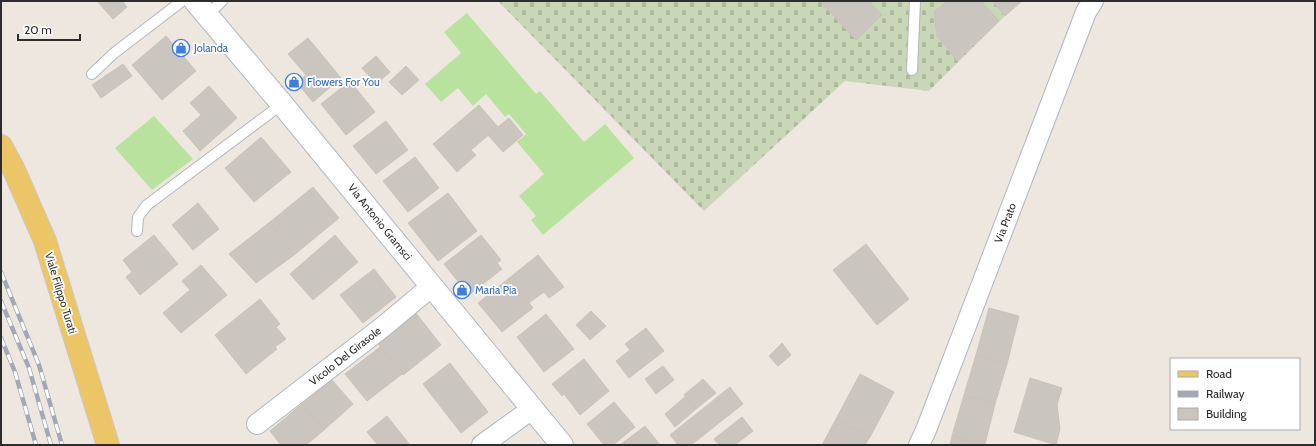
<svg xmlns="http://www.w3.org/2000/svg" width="1316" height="446" font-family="Cabin,sans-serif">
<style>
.cemetery{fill:url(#cemetery-stones)}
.garden{fill:#bae29f}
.building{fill:#cac5be;stroke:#c9c3ba}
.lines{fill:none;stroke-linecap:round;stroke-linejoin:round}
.service-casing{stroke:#b3b7c0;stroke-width:12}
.minor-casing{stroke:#b3b7c0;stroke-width:22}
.tertiary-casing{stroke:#b3b7c0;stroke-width:24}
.primary-casing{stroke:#c8c8c8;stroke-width:24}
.service{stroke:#fff;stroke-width:10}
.minor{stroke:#fff;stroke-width:20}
.tertiary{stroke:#fff;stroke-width:22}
.primary{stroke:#ecc567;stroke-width:22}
.rail-casing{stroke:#a3a7b6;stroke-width:4.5}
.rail{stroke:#fff;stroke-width:3;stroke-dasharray:9;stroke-linecap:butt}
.labels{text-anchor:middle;stroke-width:3.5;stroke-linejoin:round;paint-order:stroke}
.shop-label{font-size:11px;fill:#366cbe;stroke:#fff;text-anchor:start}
.street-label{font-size:11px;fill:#2d2d2d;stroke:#fff}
</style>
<defs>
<pattern id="cemetery-stones" width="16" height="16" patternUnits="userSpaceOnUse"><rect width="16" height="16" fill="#c9d7b8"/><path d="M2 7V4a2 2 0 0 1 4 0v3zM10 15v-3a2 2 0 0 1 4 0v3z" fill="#adb99e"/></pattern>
</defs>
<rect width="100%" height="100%" fill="#eee7e0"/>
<path class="cemetery" d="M498 1H1020L929 91 845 81 704 211Z"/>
<path class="garden" d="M467 13 536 94 540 91 584 142 605 124 634 158 543 235 531 220 536 216 519 196 544 174 517 142 526 134 509 114 505 117 486 94 473 106 458 88 441 102 425 84 461 53 444 32Z
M154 116 193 159 152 190 115 148Z"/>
<path class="building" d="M97 1H122L127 7 113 19Z
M820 1H869L882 15 856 40Z
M947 1H981L999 21 957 61 937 36 934 12Z
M992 1H1022L1005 16Z
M166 36 196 71 162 100 132 65Z
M308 38 341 78 313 102 297 83 306 75 288 54Z
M376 56 390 72 376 84 362 68Z
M123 64 132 76 101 98 92 85Z
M406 66 419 80 402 95 389 82Z
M350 81 375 112 346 135 321 104Z
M209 86 237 118 200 151 183 131 201 115 190 103Z
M479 105 498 127 471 150 476 155 457 172 433 144Z
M509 118 523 135 503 152 488 135Z
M386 121 408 150 376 174 353 146Z
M261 137 291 172 254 202 225 168Z
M415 157 439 188 408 212 383 181Z
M313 187 339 218 294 255 270 222Z
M448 193 477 231 438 261 408 223Z
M198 203 219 229 193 250 172 225Z
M270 222 294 255 256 283 229 254Z
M154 235 178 264 140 295 126 277 132 272 123 260Z
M335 235 358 262 313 300 290 274Z
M481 235 501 260 497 263 502 269 469 295 444 264Z
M866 244 909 299 877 325 833 270Z
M538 255 564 287 549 298 544 292 529 303 533 308 502 332 478 303Z
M201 265 227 295 181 333 163 313 190 290 182 281Z
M374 269 396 297 363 323 340 295Z
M260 299 280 324 276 327 286 339 275 347 277 349 246 374 215 335Z
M989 308 1019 316 1007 364 976 355Z
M591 311 606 326 590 340 576 325Z
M415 312 441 345 403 375 380 347 378 342Z
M546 314 574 349 544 372 517 337Z
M646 328 664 351 629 378 616 361 630 350 625 344Z
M782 343 791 355 778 366 769 356Z
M380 347 402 374 367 401 345 374Z
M976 355 1007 364 995 404 964 395Z
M584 359 609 391 580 415 564 394 562 396 552 384Z
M450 363 488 412 461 433 423 384Z
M663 366 674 380 656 394 645 379Z
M860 374 894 392 870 437 836 419Z
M1030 378 1062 388 1057 405 1060 429 1056 445 1014 432Z
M703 379 716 393 696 409 684 395Z
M332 380 353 404 324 430 302 404Z
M730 387 743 404 691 445H678L670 435Z
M964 395 995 404 985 444 952 436Z
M686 396 696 409 675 427 665 414Z
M614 402 635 427 613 445H604L587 424Z
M302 404 324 430 306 445H281L270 431Z
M387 416 410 445H376L377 444 367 432Z
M742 417 753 431 735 445H719L714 439Z
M836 419 870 437 865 445H822Z
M645 426 660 445H620Z
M952 436 985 444V445H950Z"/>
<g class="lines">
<defs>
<path id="service" d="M207 15 222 1
M912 70 915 1
M92 74 113 54 182 1
M137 231 138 217 147 205 282 104"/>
<path id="minor" d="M257 424 384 326 432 286
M482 445 532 409
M919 445 926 430 1086 12 1093 1"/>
<path id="tertiary" d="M195 1 282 104 562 445"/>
<path id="primary" d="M1 146 14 170 45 241 108 445"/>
</defs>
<use href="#service" class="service-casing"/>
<use href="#minor" class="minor-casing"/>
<use href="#tertiary" class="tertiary-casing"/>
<use href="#primary" class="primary-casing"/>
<use href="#service" class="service"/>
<use href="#minor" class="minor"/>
<use href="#tertiary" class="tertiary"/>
<use href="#primary" class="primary"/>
<defs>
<path id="rail" d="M1 272 39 365 62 445
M1 301 29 368 51 445
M1 338 15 372 36 445"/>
</defs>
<use href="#rail" class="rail-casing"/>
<use href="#rail" class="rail"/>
</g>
<defs>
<symbol id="shop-ring" viewBox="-11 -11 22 22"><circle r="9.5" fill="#fff" stroke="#3f7fe0" stroke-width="1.5"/><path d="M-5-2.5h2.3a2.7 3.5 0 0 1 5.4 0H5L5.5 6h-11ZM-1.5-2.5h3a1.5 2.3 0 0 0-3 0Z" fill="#3f7fe0"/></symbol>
</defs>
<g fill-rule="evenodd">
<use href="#shop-ring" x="171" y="38" width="20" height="20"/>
<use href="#shop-ring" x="284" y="72" width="20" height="20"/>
<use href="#shop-ring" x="452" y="280" width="20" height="20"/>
</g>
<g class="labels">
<g class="shop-label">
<text x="194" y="52">Jolanda</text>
<text x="307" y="86">Flowers For You</text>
<text x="475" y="294">Maria Pia</text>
</g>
<g class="street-label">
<text transform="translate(380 222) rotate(51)" y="4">Via Antonio Gramsci</text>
<text transform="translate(1005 223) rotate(-69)" y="4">Via Prato</text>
<text transform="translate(61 293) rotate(73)" y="4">Viale Filippo Turati</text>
<text transform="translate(345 356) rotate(-38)" y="4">Vicolo Del Girasole</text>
</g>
</g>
<rect width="1316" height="446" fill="none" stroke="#2d2d2d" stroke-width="4"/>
<rect x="1170" y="358" width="130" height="72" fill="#ffffff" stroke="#ababab"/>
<rect x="1178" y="371" width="20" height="6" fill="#ecc567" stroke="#ababab"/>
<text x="1206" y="378" font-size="12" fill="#2d2d2d">Road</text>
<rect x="1178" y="391" width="20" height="6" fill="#a3a7b6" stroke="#ababab"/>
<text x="1206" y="398" font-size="12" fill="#2d2d2d">Railway</text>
<rect x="1178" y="408" width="20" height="12" fill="#cac5be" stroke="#ababab"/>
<text x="1206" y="418" font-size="12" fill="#2d2d2d">Building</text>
<path d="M18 34v6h62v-6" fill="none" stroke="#2d2d2d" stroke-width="2"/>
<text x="24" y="34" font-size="12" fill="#2d2d2d" stroke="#ffffff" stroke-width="3" paint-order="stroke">20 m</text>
</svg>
